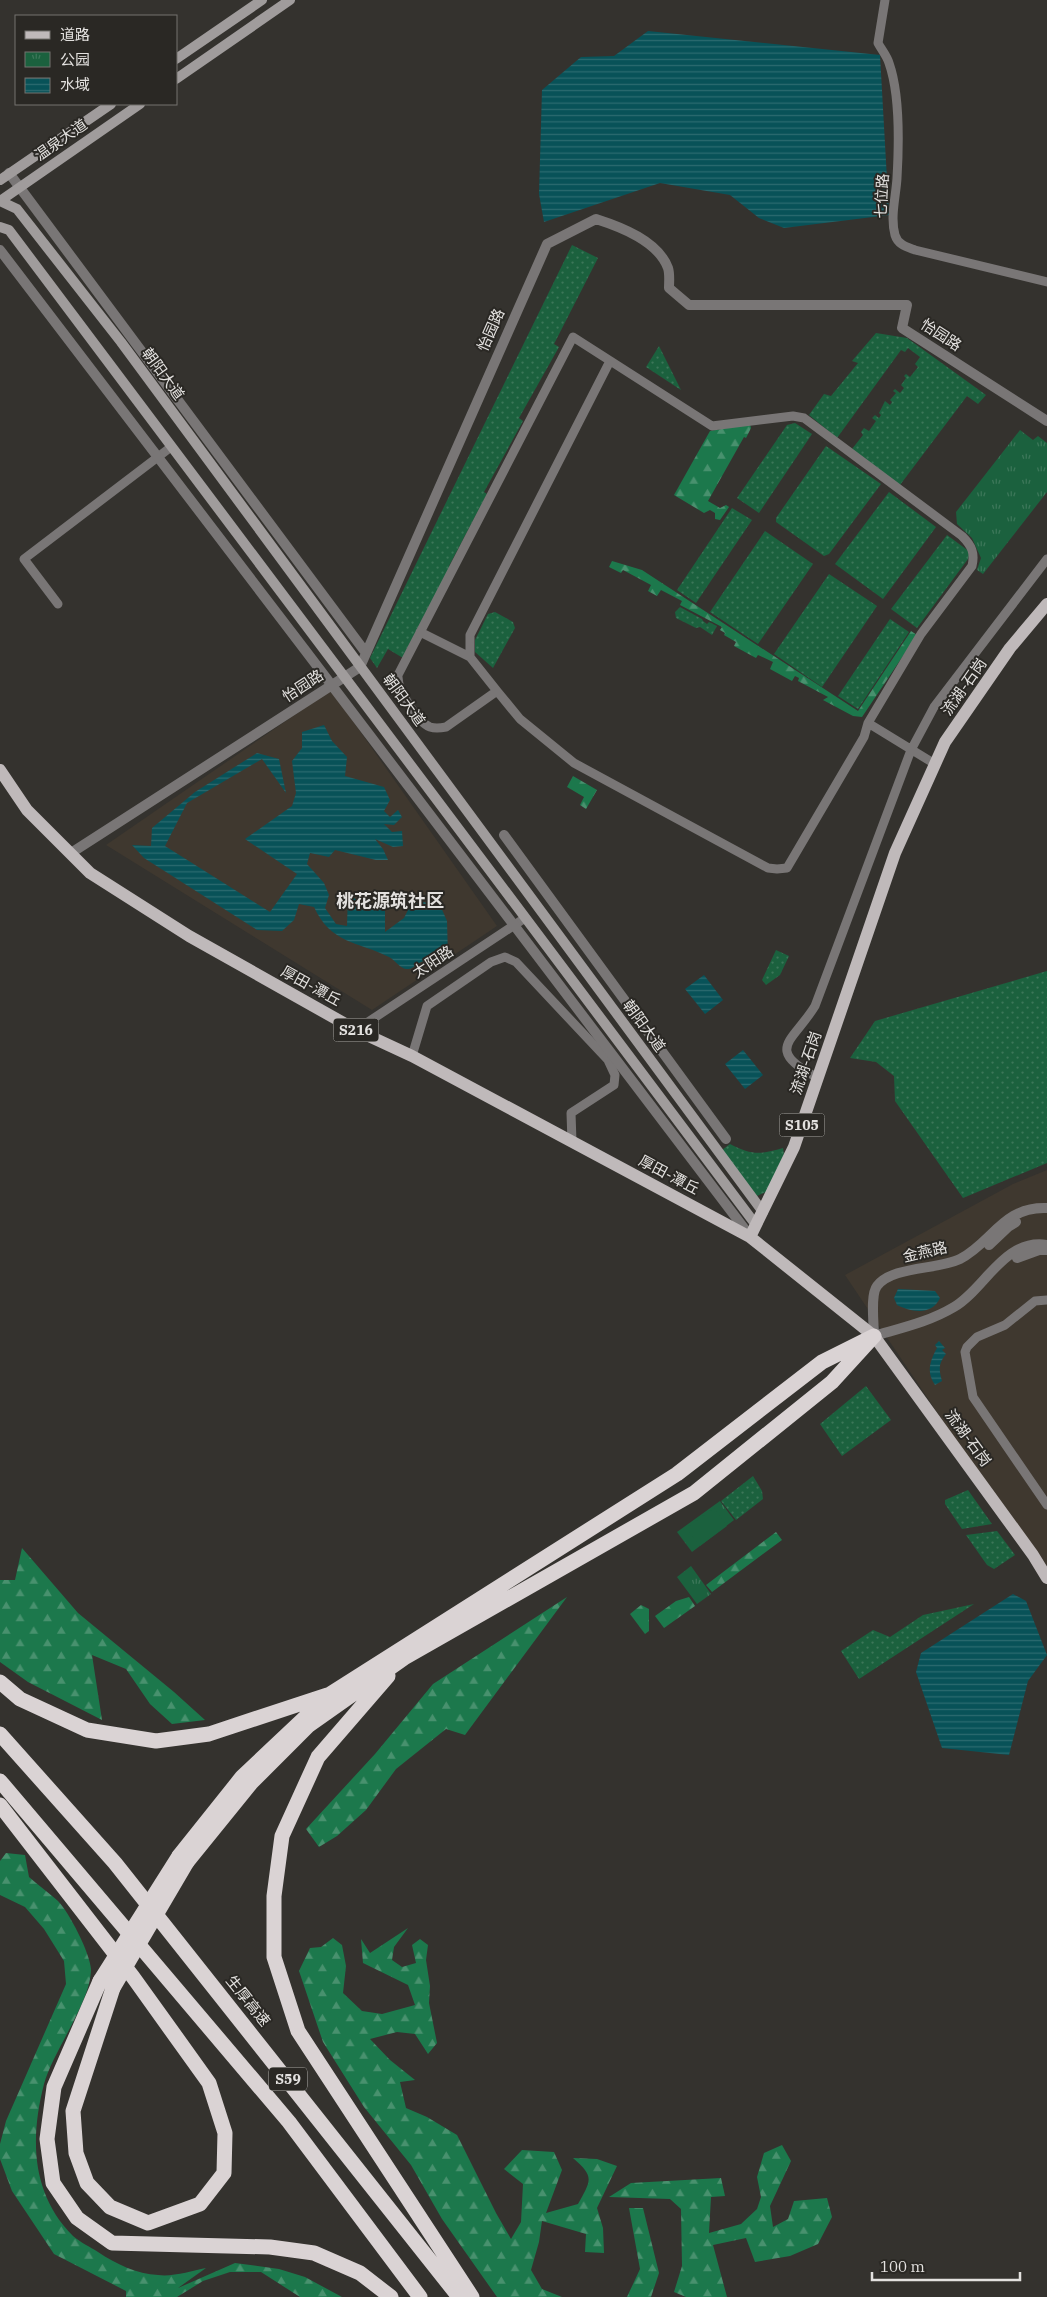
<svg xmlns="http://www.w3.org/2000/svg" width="1047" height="2297" font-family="'IBM Plex Serif','Noto Sans SC',serif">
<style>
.built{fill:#3f382f}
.grass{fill:url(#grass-dots)}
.forest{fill:url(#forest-firs)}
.park{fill:url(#park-tufts)}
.pitch{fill:#1b613e}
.water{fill:url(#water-rules)}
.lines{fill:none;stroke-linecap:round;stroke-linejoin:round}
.minor{stroke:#797676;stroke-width:9}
.tertiary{stroke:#797676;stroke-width:10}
.secondary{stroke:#a09c9c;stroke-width:10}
.primary{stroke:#bfb9ba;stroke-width:12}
.motorway{stroke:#dad3d4;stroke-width:15}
.motorway-bridge{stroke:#dad3d4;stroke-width:15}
.labels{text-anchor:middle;stroke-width:4;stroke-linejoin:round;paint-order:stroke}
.shield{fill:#2a2824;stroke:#acaaa7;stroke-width:1}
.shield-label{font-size:14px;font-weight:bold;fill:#e3e1df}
.street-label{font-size:15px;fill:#e3e1df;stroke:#2a2824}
.quarter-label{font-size:18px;font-weight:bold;fill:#e3e1df;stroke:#2a2824}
</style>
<defs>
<pattern id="grass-dots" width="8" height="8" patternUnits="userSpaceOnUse" patternTransform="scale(1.25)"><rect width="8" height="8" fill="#1b613e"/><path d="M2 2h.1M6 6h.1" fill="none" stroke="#3c7759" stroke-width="1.8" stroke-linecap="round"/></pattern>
<pattern id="forest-firs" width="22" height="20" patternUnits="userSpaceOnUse" patternTransform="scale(1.25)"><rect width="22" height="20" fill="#1c784c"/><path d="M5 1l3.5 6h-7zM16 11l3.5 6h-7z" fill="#48916e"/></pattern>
<pattern id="park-tufts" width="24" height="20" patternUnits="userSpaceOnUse" patternTransform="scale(1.25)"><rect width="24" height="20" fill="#1b613e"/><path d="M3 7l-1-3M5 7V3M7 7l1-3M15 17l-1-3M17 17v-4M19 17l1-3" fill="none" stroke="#3c7759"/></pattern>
<pattern id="water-rules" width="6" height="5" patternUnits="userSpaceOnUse" patternTransform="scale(1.25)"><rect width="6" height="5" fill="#085258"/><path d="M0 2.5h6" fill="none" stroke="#2c6b70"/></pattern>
</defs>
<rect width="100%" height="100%" fill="#34322e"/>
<path class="built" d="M331 690 497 926 372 1010 106 845Z
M1047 1170V1576L845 1275 1013 1184Z"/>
<path class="grass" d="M572 245 598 258 554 344 559 347 519 418 523 421 484 492 487 494 449 566 452 568 403 658 388 649 377 668 370 658Z
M876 333 907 338 986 395 978 404 967 396 900 485 852 449 863 435 861 432 864 428 869 431 876 421 872 418 875 415 879 418 881 415 879 413 885 401 890 405 892 402 890 400 896 393 893 391 895 389 900 393 904 388 901 385 906 378 904 376 906 374 910 377 918 367 915 364 920 357 908 348 905 352 901 350 837 438 809 415 824 394 831 396 858 363 852 361Z
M659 346 681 390 646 367Z
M795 423 812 434 759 513 737 498 787 425Z
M826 446 881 484 829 554 824 556 776 522V518Z
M889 492 936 527 883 599 835 564Z
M732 508 752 520 696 603 677 590Z
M765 531 813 564 758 644 710 612Z
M947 535 970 552 968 559 917 628 891 609Z
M829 574 877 606 822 687 774 654Z
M680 607 702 619 703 621 707 624 709 622 717 626 712 635 700 627 696 628 676 618 675 612Z
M495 612 513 622 515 628 493 668 475 652V640L488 614Z
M890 619 909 632 858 709 838 696Z
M776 950 789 956 780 975 766 985 762 980Z
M1047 971V1163L963 1198 895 1101 894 1076 876 1062 850 1058 875 1021Z
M730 1144C752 1155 759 1155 783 1148L784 1154 768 1191 757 1196 722 1150Z
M866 1386 891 1420 842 1456 820 1424Z
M753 1476 762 1491 763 1499 736 1520 721 1501Z
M968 1490 992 1524 962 1529 945 1504V1500Z
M997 1531 1015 1555 994 1569 987 1565 966 1535Z
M974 1604 859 1679 841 1651 873 1630 890 1637 923 1615Z"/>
<path class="forest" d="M750 424 751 428 746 438 744 437 708 501 720 508 726 505 729 507 720 520 715 519V513L710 510 704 513 674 495 710 431Z
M612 561 642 570 858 711 911 631 917 635 862 717 853 716 823 700 828 697 798 681 799 678 795 676 792 681 770 669 773 662 758 655 756 658 734 646 736 642 724 635 725 633 720 630 722 627 680 605 682 601 661 590 657 596 648 591 651 585 623 570 621 573 609 567Z
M573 776 597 790 586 809 580 805 584 797 567 787Z
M776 1532 782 1540 712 1592 706 1585Z
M22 1548 78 1613 174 1692 205 1720 172 1724 150 1704 126 1669 92 1655 102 1720 28 1682 0 1662V1580H15Z
M567 1597 465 1735 446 1729 396 1769 366 1810 337 1836 319 1847 306 1829 375 1754 433 1684Z
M689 1597 695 1606 664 1628 655 1616 676 1601Z
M641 1605 649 1609V1631L645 1634 630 1614Z
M6 1853 25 1855 29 1877C38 1885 49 1893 58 1901 69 1912 90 1953 91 1969 91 2002 53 2051 44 2084 30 2138 31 2194 73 2236 80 2242 90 2247 98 2252 116 2264 137 2274 158 2275 173 2277 191 2271 206 2268L178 2288 235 2263 279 2269 305 2277 342 2297H300L261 2272H230L203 2281 177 2297H126V2291L54 2254 12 2191 0 2159V2144L6 2121 66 1984 64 1961 44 1929 25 1907 0 1895V1861Z
M408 1928 394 1947 392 1960 402 1967 416 1963 412 1945 420 1939 428 1945 426 1960 430 1986 429 2003 437 2043 428 2054 415 2034 397 2032 370 2039 390 2060 415 2080 400 2082 406 2108 427 2117 457 2135 496 2213 511 2239 521 2222 523 2184 504 2169 522 2150 554 2152 562 2170 546 2213 578 2204C591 2180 595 2177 573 2158L597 2159 617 2166 597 2208 603 2228 604 2253 585 2252 586 2234 542 2221 539 2242 531 2270 542 2289 562 2297H497L442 2219 411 2165 364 2107 323 2042 299 1971 310 1948 321 1947 333 1938 342 1945 346 1966 343 1993 362 2011 382 2014 415 2005 408 1985 363 1963 361 1939 370 1953Z
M782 2145 791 2161 770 2206 773 2227 788 2219 794 2201 827 2198 832 2217 818 2244 790 2256 755 2262 746 2238 713 2245 727 2297H686L674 2292 682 2266 681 2209 670 2199 609 2197 631 2183 721 2178 725 2196 711 2197 709 2233 741 2224 757 2209 761 2197 757 2177 764 2153Z
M629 2208H643L659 2273 651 2297H627L640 2269Z"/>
<path class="park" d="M1020 430 1033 440 1038 436 1047 443V492L983 574 977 570 981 558 972 538 957 524 956 512Z
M720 1501 734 1520 692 1552 677 1532Z
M691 1566 711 1594 697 1604 677 1577Z"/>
<path class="pitch" d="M714 1508 727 1526 700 1546 686 1528Z"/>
<path class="water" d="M648 31 880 55 889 215 784 228 759 218 730 195 660 183 544 222 539 194 542 90 581 57 614 56Z
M324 725 332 741 347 757 345 776 384 787 390 800 384 811 390 817 398 810 402 817 394 825 384 824 392 832 402 831 403 846 393 847 375 839 383 849 388 860H376L335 850 329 857 310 853 307 864 324 883 329 895 325 908 336 924 347 926 348 894 369 908H385V932L404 918 413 900 440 905 447 921 448 957C440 958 429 959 421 962 416 964 413 969 408 969 401 970 395 960 389 957 357 941 331 944 314 907L299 904 294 920 282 931 257 930 144 858 132 845 151 846 152 828 195 792 257 753 279 759 286 793 262 759 187 803 165 846 270 912 297 874 245 839 292 806 296 793 292 761 302 748V732Z
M704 975 723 1000 705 1014 685 989Z
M743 1050 763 1075 745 1089 725 1064Z
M898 1289 935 1291 940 1298C932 1316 911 1312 897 1305L894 1298Z
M939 1341 945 1348 942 1350 946 1354C938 1364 939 1370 942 1381L935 1385C926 1372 930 1361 937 1348L935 1345Z
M1013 1594 1026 1601 1047 1655 1028 1681 1009 1755 942 1748 916 1672 921 1653Z"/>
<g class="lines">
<path class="minor" d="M885 0 878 43C881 49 887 56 889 63 900 94 899 144 897 178 896 196 890 217 895 235 898 245 907 247 915 250L1047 282
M573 337 712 426 793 416 804 418 962 536C972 546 975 553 972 566L921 634 868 723 864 737 787 868 777 869 768 868 574 763 520 719 497 691 446 727C441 728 436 729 430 727 417 722 397 689 398 675Z
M58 604 24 559 171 447
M420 632 470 657 497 691
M470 657V635L610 361
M868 723 935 764
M356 1030 525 918
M412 1056 427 1006 491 962 505 957 516 962 608 1060 615 1075 614 1085 571 1113 572 1142
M818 1078C763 1049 793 1042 815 1006L911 750 934 707 1047 559
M1047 1300 1035 1301 1005 1325 977 1337 967 1347 965 1352 973 1397 1047 1505"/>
<path class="tertiary" d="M9 173 366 653
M0 250C251 578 500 907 750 1236
M504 835 726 1139
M71 853 360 667 547 244 596 219C621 227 658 241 668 268 670 274 669 282 669 288L689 305H907L902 328 1047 421
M989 1245 1008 1227 1016 1222
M1017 1258 1039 1250H1047
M874 1336C874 1324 870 1295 877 1286 892 1266 937 1270 960 1259 992 1243 1003 1206 1047 1208
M874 1336C901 1328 929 1322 954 1307 985 1289 1004 1238 1047 1245"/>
<path class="secondary" d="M176 59 262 0
M176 79 290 0
M0 180 111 104
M0 201 17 209 121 342 763 1212
M0 201 140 104
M0 227 9 230 756 1225"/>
<path class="primary" d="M1047 604 1010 648 945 742 895 853 794 1147 750 1237 874 1336 1033 1555 1047 1578
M0 770 27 810 90 873 189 936 356 1030 412 1056 750 1237"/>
<path class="motorway" d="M388 1676 318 1757 282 1836 274 1896V1957L298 2031 472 2297
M0 1682 20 1699 87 1730 156 1741 209 1734 327 1695
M0 1734 115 1863 459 2297
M0 1781 289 2122 420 2297
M0 1805 133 1977 209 2083 225 2133 224 2173 200 2204 148 2223 110 2207 87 2183 76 2153 73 2111 113 1988
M179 1856 242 1777 330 1694 677 1474 822 1362 874 1336 832 1382 694 1493 404 1658 309 1725 251 1783 187 1862
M100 1981 54 2087 47 2139 53 2183 77 2218 112 2243 270 2247 314 2253 360 2273 391 2297"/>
<path class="motorway-bridge" d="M100 1981 179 1856
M113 1988 187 1862"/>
</g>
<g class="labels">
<g class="shield">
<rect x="333.5" y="1018.5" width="45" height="23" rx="4"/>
<rect x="779.5" y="1113.5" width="45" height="23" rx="4"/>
<rect x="269" y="2067.5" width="38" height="23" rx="4"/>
</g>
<g class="shield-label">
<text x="356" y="1035">S216</text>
<text x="802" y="1130">S105</text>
<text x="288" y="2084">S59</text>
</g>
<g class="street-label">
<text transform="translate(61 140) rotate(-35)" y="5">温泉大道</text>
<text transform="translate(882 196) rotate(-87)" y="5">七位路</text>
<text transform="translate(491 330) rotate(-66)" y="5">怡园路</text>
<text transform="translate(941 335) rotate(33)" y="5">怡园路</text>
<text transform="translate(163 374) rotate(54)" y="5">朝阳大道</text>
<text transform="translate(303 686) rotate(-33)" y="5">怡园路</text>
<text transform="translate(964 687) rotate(-55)" y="5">流湖-石岗</text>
<text transform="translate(404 700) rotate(54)" y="5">朝阳大道</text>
<text transform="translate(433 962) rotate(-33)" y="5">太阳路</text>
<text transform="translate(311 986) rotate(29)" y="5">厚田-潭丘</text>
<text transform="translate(644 1026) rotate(54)" y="5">朝阳大道</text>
<text transform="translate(806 1063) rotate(-71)" y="5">流湖-石岗</text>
<text transform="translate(669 1175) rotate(28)" y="5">厚田-潭丘</text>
<text transform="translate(925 1252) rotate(-13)" y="5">金燕路</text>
<text transform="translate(968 1438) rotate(54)" y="5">流湖-石岗</text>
<text transform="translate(248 2001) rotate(51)" y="5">生厚高速</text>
</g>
<g class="quarter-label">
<text x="390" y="907">桃花源筑社区</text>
</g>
</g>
<rect x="15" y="15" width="162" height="90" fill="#2a2824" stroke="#74726f"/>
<rect x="25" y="31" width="25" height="8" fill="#bfb9ba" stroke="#74726f"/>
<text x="60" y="40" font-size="15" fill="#e3e1df">道路</text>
<rect x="25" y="52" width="25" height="15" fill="url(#park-tufts)" stroke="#74726f"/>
<text x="60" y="65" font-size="15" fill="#e3e1df">公园</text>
<rect x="25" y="78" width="25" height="15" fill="url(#water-rules)" stroke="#74726f"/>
<text x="60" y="90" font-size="15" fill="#e3e1df">水域</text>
<path d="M872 2272v8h148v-8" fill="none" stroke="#e3e1df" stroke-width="2.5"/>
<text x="880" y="2272" font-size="15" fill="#e3e1df" stroke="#2a2824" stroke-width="4" paint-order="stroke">100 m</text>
</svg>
